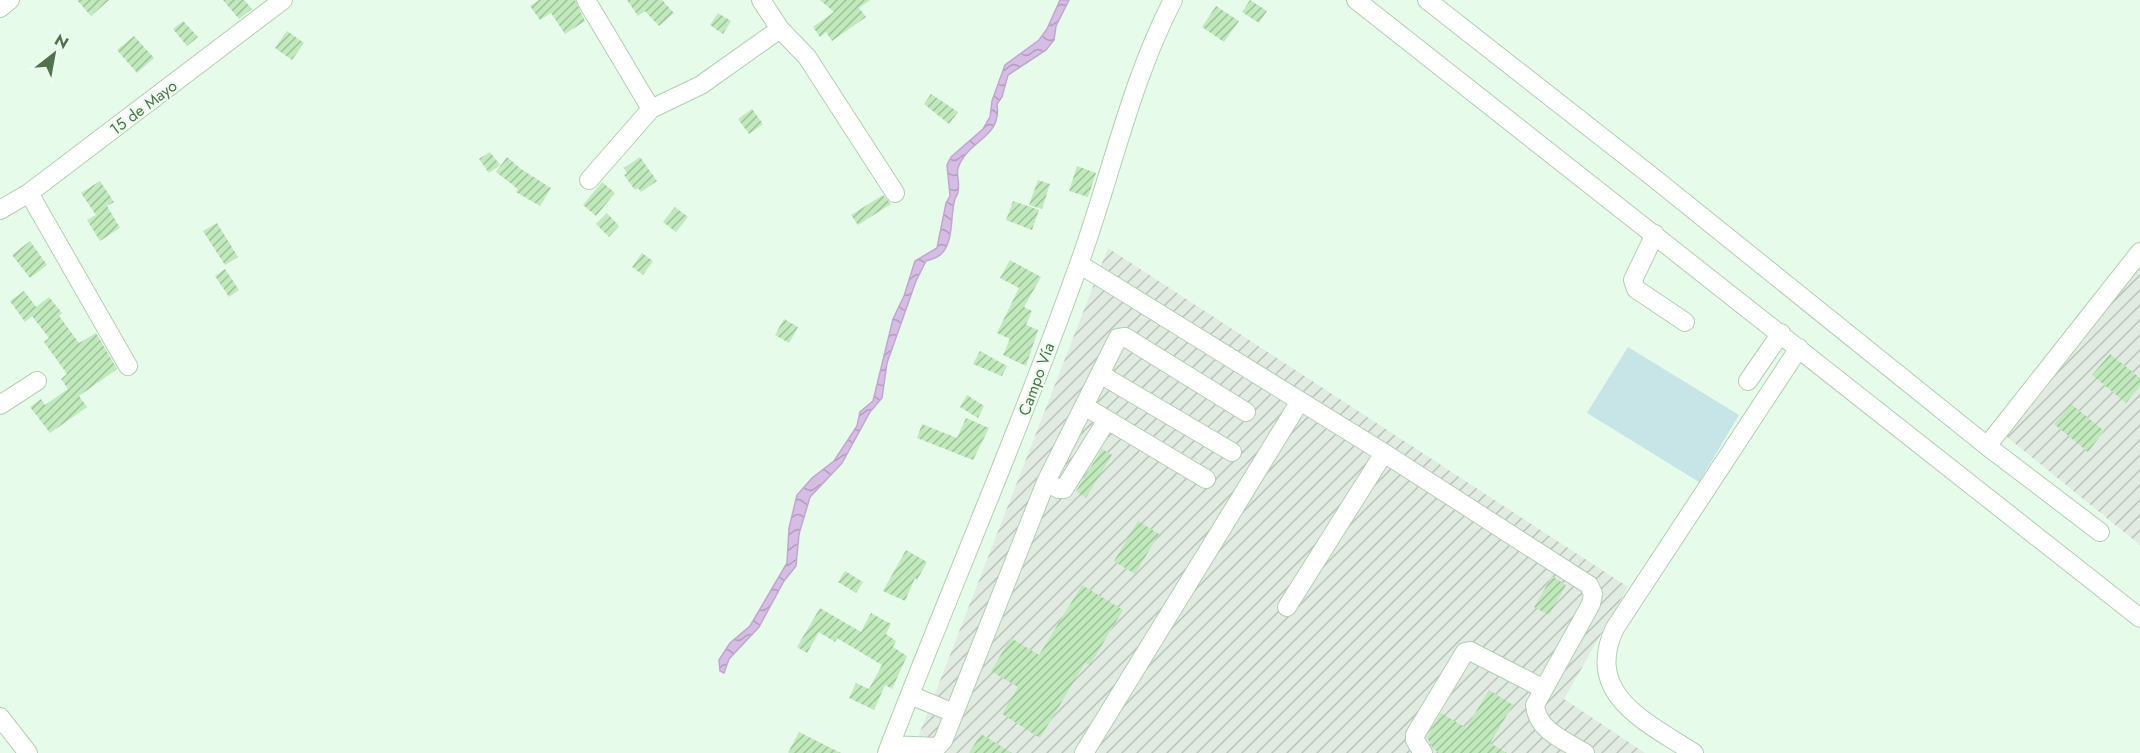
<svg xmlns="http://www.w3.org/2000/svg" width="2140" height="753" font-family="Jost,sans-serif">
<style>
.industrial{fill:url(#industrial-furrows)}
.garden{fill:#c7e4e7}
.water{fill:url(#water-waves);stroke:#c4a4d4;stroke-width:1.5}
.building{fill:url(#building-hatch)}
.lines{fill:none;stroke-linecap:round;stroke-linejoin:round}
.minor-casing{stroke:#b2ceb1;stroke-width:20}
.minor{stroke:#fff;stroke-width:18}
.labels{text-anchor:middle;stroke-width:4.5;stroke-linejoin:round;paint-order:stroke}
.street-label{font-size:16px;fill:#52724e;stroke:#edfef0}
</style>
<defs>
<pattern id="industrial-furrows" width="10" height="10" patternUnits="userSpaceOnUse" patternTransform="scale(1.5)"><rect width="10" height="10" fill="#e1ebe1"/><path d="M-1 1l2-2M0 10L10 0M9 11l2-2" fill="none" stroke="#b9c3b9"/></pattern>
<pattern id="water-waves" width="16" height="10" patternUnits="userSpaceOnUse" patternTransform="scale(1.5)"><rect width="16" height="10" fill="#d6bde3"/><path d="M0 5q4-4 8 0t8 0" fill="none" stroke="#b09eba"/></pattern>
<pattern id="building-hatch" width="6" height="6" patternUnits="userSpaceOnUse" patternTransform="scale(1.5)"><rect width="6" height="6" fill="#c0e9bc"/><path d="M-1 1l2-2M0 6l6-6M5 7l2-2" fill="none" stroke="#9fc19b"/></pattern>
</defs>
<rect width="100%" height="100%" fill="#e7fbea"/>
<path class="industrial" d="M1108 248 1628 587 1564 699 1645 753H912Z
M2140 268V545L2002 433Z"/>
<path class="garden" d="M1628 347 1739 415 1699 482 1587 413Z"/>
<path class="water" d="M1060 0H1069L1056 26 1054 40 1046 50 1008 75 1002 97 997 104C1002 139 968 139 958 168 956 175 960 183 958 191 958 196 956 195 955 199 950 215 954 241 942 253 938 258 932 259 926 261L916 281 887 363 882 398 870 412 842 463 810 497 799 534 796 566 784 581 759 627 729 659 724 673 720 671 719 660 730 643 750 626 787 563 789 528 797 495 812 478 834 461 857 426 860 412 873 401 893 319 904 296 915 261 937 248 946 203 950 196 947 165 951 157 983 129 990 117 992 101 1005 65 1039 40 1047 29Z"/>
<path class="building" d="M77 0H109L91 16Z
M223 0H244L252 9 239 19Z
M539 0H575L585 21 565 34 551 13 540 20 530 6Z
M627 0H662L674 13 659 26 645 11 638 16Z
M820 0H870L859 8 866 17 832 41 826 32 820 37 813 27 834 12Z
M1250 0 1267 11 1259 23 1242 12Z
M1216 6 1239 21 1224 42 1202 27Z
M718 13 731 21 723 34 710 25Z
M183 21 198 37 187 46 173 29Z
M287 31 304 43 292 60 275 48Z
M134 36 154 58 137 73 117 50Z
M931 94 958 112 949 124 924 104Z
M752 109 763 124 749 134 738 119Z
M490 152 500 165 489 173 479 159Z
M507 157 521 169 551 188 540 206 516 192 518 189 496 172Z
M640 157 657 181 641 192 638 188 635 190 624 175 627 173 624 168Z
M1077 166 1096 173 1088 197 1069 191Z
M1038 180 1050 184 1042 209 1029 205Z
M100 181 114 202 107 206 120 228 100 241 87 220 96 215 81 193Z
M602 182 615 193 596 216 583 205Z
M883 195 891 204 858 225 851 215Z
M1013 201 1039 210 1032 230 1006 220Z
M675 207 688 217 676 232 663 222Z
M607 213 619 226 609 237 596 224Z
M217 223 238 257 225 265 203 231Z
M30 241 47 265 30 278 12 255Z
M642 253 653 261 643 275 632 267Z
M1010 260 1041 277 1024 307 1032 311 1026 325 1038 330 1026 366 1003 355 1010 339 997 333 1019 288 1000 278Z
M225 269 239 290 229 297 215 276Z
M24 291 36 307 49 297 62 313 59 316 79 343 96 333 117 369 79 396 87 407 50 433 30 407 41 399 45 405 68 389 61 379 67 374 44 342 49 338 32 316 25 322 10 301Z
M784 319 798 327 789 343 775 335Z
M980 351 1007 366 1002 376 973 364Z
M2110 354 2140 378V386L2126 403 2092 375Z
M967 395 984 406 978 418 960 407Z
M2071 404 2104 431 2088 452 2054 424Z
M966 418 989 428 973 460 917 438 922 424 957 438Z
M1102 449 1112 455 1086 498 1076 491Z
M1138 521 1159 534 1135 574 1114 561Z
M906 550 927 562 917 580 915 578 905 601 883 591Z
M845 571 863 582 856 593 838 582Z
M1552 576 1566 585 1549 615 1534 607Z
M1082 585 1123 610 1090 665 1085 663 1040 738 1002 714 1018 687 991 671 1011 638 1039 655Z
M820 608 861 632 871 613 891 624 886 634 896 641 893 647 907 656 892 689 885 685 874 710 849 698 856 683 869 689 882 665 837 638 835 642 819 632 807 653 797 647Z
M1489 690 1513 705 1490 743 1507 753H1440L1433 749 1427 737 1441 713 1466 728Z
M799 732 841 753H788Z
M981 734 1012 753H969Z"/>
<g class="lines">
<defs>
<path id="minor" d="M586 0 651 109
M761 0 780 29 807 57 895 193
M1356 0 2140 618
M1427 0 1654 178 1987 446 2100 532
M0 8 10 0
M589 180 651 109 701 85 780 29
M29 193 128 366
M0 210 29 193 283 0
M1655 234 1633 280 1636 289 1685 322
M1079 264 1384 453 1589 585 1593 594 1591 604 1535 705C1537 731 1566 741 1585 753
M1100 374 1232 452
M1748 381 1781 333
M0 405 37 381
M1084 406 1206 479
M1987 446 2140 252
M1046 482 1059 489H1064L1107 420
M1287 607 1384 453
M910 695 954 713
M0 717 28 753
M890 745 937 747 943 741 1046 482 1118 338 1125 337 1246 412
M887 753C950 590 1020 429 1079 264 1111 176 1130 83 1173 0
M1084 753 1300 401
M1423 753 1415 740V735L1465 652 1470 651 1544 689
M1694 753C1648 723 1583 695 1615 628L1799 348"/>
</defs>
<use href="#minor" class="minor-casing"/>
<use href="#minor" class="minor"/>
</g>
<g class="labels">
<g class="street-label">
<text transform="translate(143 107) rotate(-37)" y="6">15 de Mayo</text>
<text transform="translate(1036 379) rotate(-70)" y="6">Campo Vía</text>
</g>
</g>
<g transform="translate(54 54) rotate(31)" stroke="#edfef0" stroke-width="4.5" paint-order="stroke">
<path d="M0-4.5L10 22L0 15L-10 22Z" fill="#52724e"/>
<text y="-9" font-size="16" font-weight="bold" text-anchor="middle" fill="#52724e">N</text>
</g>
</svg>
